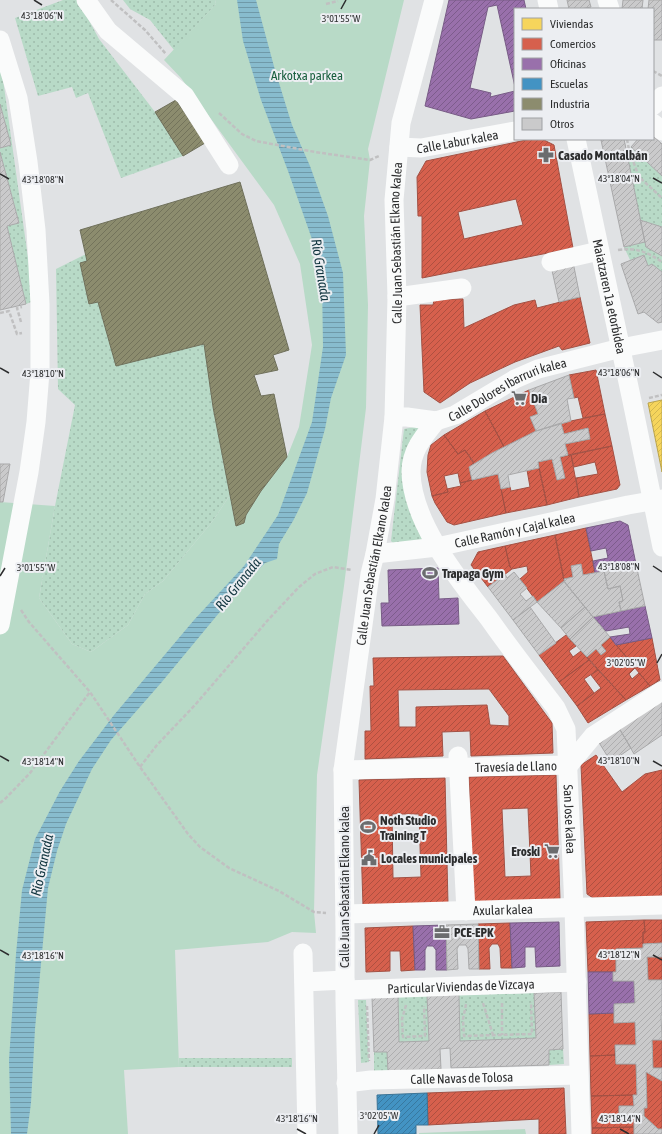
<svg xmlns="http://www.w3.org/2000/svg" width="662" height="1134" font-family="'Asap Condensed',sans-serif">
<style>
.grass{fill:url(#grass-dots)}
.park{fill:#b8dac7}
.water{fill:url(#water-rules)}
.homes{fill:url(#homes-hatch);stroke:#b9a34e}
.shops{fill:url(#shops-hatch);stroke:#a35144;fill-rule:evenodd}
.offices{fill:url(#offices-hatch);stroke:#785c86}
.schools{fill:url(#schools-hatch);stroke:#3c7496}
.industry{fill:url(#industry-hatch);stroke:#6f705b}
.building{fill:url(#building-hatch);stroke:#a9a9aa}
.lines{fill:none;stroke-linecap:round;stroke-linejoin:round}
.path{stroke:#c0c0c1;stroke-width:2.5;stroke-dasharray:4 2;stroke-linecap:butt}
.minor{stroke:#fafbfb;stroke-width:19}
.ticks{fill:none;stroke:#2c2d2e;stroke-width:1.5}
.labels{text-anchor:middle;stroke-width:4;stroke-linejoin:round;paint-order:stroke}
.park-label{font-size:13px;fill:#195f3e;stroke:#eceef2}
.street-label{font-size:13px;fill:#2c2d2e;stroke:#eceef2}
.poi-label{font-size:13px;font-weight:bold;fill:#2c2d2e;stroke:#eceef2;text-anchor:start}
.water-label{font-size:14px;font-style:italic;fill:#11353f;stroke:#eceef2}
.ticks-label{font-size:10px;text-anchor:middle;fill:#2c2d2e;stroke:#eceef2;stroke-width:4;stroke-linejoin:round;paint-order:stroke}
</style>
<defs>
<pattern id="grass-dots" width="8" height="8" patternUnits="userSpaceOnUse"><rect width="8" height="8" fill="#b8dac7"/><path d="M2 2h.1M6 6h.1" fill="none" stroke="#9ebbab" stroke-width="1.8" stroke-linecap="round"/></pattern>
<pattern id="water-rules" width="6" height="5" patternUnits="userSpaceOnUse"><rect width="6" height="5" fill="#88bcce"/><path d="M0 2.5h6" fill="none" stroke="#6f99a8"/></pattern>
<pattern id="homes-hatch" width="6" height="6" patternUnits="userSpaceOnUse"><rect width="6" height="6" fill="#f6d55c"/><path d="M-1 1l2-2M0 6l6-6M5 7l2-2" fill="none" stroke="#d3b750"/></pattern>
<pattern id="shops-hatch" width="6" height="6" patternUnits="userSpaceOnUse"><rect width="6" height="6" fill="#d6604d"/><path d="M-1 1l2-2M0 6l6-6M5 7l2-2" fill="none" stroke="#ae5040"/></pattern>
<pattern id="offices-hatch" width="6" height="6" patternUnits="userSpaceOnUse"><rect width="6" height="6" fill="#9970ab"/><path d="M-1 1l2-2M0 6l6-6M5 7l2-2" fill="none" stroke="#7d5c8c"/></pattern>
<pattern id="schools-hatch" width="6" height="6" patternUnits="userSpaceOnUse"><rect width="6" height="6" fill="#4393c3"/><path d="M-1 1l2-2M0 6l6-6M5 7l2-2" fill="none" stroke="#38789f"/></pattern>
<pattern id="industry-hatch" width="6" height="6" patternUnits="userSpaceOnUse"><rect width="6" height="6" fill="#8c8c6e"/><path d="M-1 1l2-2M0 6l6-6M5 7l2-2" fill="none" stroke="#73735b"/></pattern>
<pattern id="building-hatch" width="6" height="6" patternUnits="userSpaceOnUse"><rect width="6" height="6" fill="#cacacb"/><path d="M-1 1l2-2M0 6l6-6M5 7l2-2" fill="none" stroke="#aeaeaf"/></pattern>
</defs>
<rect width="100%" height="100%" fill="#e0e2e4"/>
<path class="grass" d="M63 0H78L99 39 155 112 183 156 121 178 88 93 76 98 72 87 38 96 15 18Z
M123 0H215L216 4 174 50 150 20 130 9Z
M0 58 34 301 26 304 7 226 19 222 0 152V148L11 145 0 104Z
M631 147 662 176V227L640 220 627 154Z
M645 242 646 247 662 256V272L652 264 648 266 644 255 630 260 624 247Z
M86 254 87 261 80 263 89 304 98 302 116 365 204 344 213 407 230 495 212 522 163 581 145 594 128 625 91 652 72 644 39 598 55 506 75 405 58 389 56 269Z
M424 425 414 437 427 537 423 541 396 546 391 541 404 429Z
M534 993 536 1038 460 1041 459 995Z
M398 996H427L429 1041 399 1042Z
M358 1000H366L369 1062 361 1063Z
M563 1049 564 1064 549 1065V1050Z
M374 1052H387L388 1071H374Z
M179 1058H292V1067H179Z"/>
<path class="park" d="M215 0H404L368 149 370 160 364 216 368 305 366 408 344 586 317 775 314 912 316 933 292 932 268 942 175 950 179 1067 124 1070 128 1134H0V502L55 506 39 598 72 644 91 652 128 625 145 594 163 581 212 522 230 495 236 526 244 523 246 515 261 491 287 457 299 427 312 345 300 264 274 205 181 78 164 60 216 4Z
M525 1129 526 1134H419V1133Z"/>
<path class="water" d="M237 0H256L275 70 292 125 310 166 328 216 343 273 346 355 331 398 325 429 307 493 293 521 279 544 277 559 265 563 253 575 219 613 161 683 111 740 92 769 66 824 57 851 48 888 35 1029 31 1103 27 1134H11L9 1060 16 954 22 890 35 839 60 791 79 761 114 715 194 620 244 566 278 515 312 422 323 347 322 281 313 242 288 171 261 100 243 41Z"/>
<path class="homes" d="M662 400V472L648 403Z"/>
<path class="shops" d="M531 139H542L554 145 573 248 422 278V216H418L417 177 426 161ZM516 199 523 225 464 239 458 212Z
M580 297 590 343 562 350 559 346 515 362 470 383 440 403 424 392 420 305H433L434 300 463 299 464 328 514 305 535 300 537 308Z
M596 370 605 414 583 418 578 397 574 398 569 375Z
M529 390 538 414 530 417 536 431 504 447 485 411Z
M485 411 504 447 474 464 465 450 458 454 444 435Z
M605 414 612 446 568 455 565 444 590 439 588 428 564 434 561 423Z
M444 435 458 454 465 450 473 461 474 464 469 467 472 480 460 483 458 473 444 476 448 492 432 496 427 472 428 455 431 445Z
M612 446 620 485 617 489 579 497 576 478 598 474 595 462 574 467 571 455Z
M571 455 579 497 547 505 538 462 552 459 557 480 565 478 560 457Z
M539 468 547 505 506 513 501 489 510 487 511 491 530 487 527 470Z
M498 474 506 513 454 525 447 522 435 503 432 496 448 492 447 489 461 486 460 483Z
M586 528 595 573 583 575 581 564 571 566 573 577 564 579 555 535Z
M555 535 564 581 537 602 520 579 528 572 527 566 512 569 510 567 505 546Z
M505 546 510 567 512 569 488 587 471 565 478 552Z
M566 635 576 646 569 651 573 657 581 651 589 660 559 682 539 655Z
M610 637 635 668 629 674 632 679 639 673 650 686 626 700 587 657 596 649 601 655 606 651 601 645Z
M652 638 660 680 650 686 635 668 642 667 640 660 631 662 616 645Z
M503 656 552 723 553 753 471 756 470 731 442 732 443 756 365 759V731H371L370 686H374L373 658ZM489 689 509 716V726L490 725 487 705 416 707V727H399L398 690Z
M589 660 598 670 584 679 594 693 577 706 559 682Z
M598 670 626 700 588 723 577 706 601 688 591 675Z
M596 755 622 792 645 774 662 770V896L593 898 587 894 581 765Z
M556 775 560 900 473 902 469 777ZM528 808 531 876 505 877 502 809Z
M445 778 448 904 363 906 359 780ZM392 814H419L421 877 393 878Z
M644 920 645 932H643V948L616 949V972H588L586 922Z
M644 920H662V943L643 944V932H645Z
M510 923 512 968H501L500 948 498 944H492L489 948 490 969H479L478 924Z
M413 926 415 970 401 971 400 951H390V971L366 972 365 928Z
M647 957H662V980H648Z
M614 1013V1023L635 1022 636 1045H615V1055L590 1056 589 1014Z
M652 1040H662V1068H653Z
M615 1055 616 1064H636L637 1095 591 1096 590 1056Z
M646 1072 662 1081V1129H658L644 1116V1108H647Z
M564 1088 566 1134H539V1119L428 1125 427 1093Z
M633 1095 634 1106H619V1116H634V1127L592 1128 591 1096Z
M634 1127V1134H592V1128Z"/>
<path class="offices" d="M449 0H524L526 9H515V87L497 5 488 7 470 88 491 93 490 97 515 91V111L471 119 425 106Z
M620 521 628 525 636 564 595 573 593 561 608 558 606 548 591 551 586 528Z
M438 568 439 599 458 598 459 624 382 626 381 603H389L388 570Z
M645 606 652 638 616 645 610 637 630 634 629 627 606 631 593 617Z
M559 922 560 966 536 967 535 947H525V967L512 968 510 923Z
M446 925 447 970H436V950L433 946H427L425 950V970H415L413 926Z
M588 972H613V981H634L635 1003 614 1004V1013L589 1014Z"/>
<path class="schools" d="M427 1093 428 1125H416V1134H378L377 1095Z"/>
<path class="industry" d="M176 100 205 143 183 156 155 112Z
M240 182 289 350 273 355 278 370 254 375 261 396 274 394 287 457 261 491 246 515 244 523 236 526 213 407 204 344 116 366 98 302 89 304 80 263 87 261 80 230Z"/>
<path class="building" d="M567 0H589L591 7 580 9H569Z
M623 0H643L642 9H622Z
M649 0H662V40H653V9H648Z
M0 104 11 145 0 148Z
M653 136 662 144V176L631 147 638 139H653Z
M607 139H624L645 242 624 247 601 140Z
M0 152 19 223 7 226 26 304 0 310Z
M640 220 662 227V256L646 247Z
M644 255 648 266 652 264 662 272V322L658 323 644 312 638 314 621 264Z
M573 262 580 297 559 302 551 266Z
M569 375 574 398 567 399 571 421 536 431 530 417 538 414 529 390Z
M561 423 564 434 588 428 590 439 565 444 568 455 560 457 565 478 557 480 552 459 538 462 539 468 508 475 510 487 501 489 498 474 472 480 469 467 492 453 536 431Z
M0 464H10L3 502H0Z
M581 564 583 575 604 571 608 589 620 586 623 601 619 602 621 611 593 617 565 583 564 579 573 577 571 566Z
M636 564 645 606 621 611 619 602 623 601 620 586 608 589 604 571Z
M514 572 527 588 520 594 526 601 533 596 537 602 513 620 488 587 505 574 507 578Z
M564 581 585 607 561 628 537 602Z
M530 607 556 643 539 655 513 620Z
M585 607 593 617 570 639 561 628Z
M593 617 610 637 601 645 606 651 601 655 596 649 587 657 570 639Z
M662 701V735L634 754 619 728Z
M619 728 631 748 611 762 598 741Z
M478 924 479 969H469L468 949 466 945H459L457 949 458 969 447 970 446 925Z
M662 943V957H647L648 980H662V1015H661L662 1040H652L653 1068H662V1081L646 1072 647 1108H644V1116L658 1129H662V1134H634V1116H619V1106H634L633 1095H637L636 1064H616L615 1045H636L635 1022 614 1023V1004L635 1003 634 981H613V972H616V949L643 948V944Z
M561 992 563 1049 549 1050V1065L451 1068 450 1048 440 1049 441 1069 388 1071 387 1052H374L372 997 398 996 399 1042 429 1041 427 996 459 995 460 1041 536 1038 534 993Z"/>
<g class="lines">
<path class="path" d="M111 0 145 30 166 54
M326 4 338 1
M653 71 662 76
M219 113 242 134 256 141 315 152 370 160 379 156
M627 139 629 150 639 177 662 198
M618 250C636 247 647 252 662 262
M0 313 9 311 17 334 22 333
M21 322 17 308 22 307
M649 398 662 395
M21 610 29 622 90 692 140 767 188 834 200 847 229 868 279 891 314 912 326 913
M140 767 157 745 195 705 268 620 299 587 315 574 333 567 352 570
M0 803 6 798 30 773 90 692
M483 1003 493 1035
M502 1003V1035
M466 1004 463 1019 464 1036 532 1034 531 1002
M406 1005 402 1019 403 1037 425 1036 424 1006
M367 1006 369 1061"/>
<g class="minor">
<path d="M86 0 108 31 185 96 229 165"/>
<path d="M547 0 549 9"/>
<path d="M607 0 610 9"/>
<path d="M0 40 18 98 28 162 36 230 40 304V372L36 422 29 472 0 625"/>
<path d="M653 106 662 96"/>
<path d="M653 123 662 131"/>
<path id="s1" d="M576 139 632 401 662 547"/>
<path id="s2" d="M399 147 421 148 515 131"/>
<path d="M551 262 599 251"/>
<path d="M397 297 462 288"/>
<path id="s3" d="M394 417H407L436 421 455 415 515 379 538 369 621 348 662 340"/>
<path id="s4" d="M436 421C423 437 411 451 411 472 412 524 460 581 490 620 511 650 534 679 556 708L566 729 574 908 581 1134"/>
<path id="s5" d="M375 554 437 547 628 505 662 499"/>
<path d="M458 756 466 911"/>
<path id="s6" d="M343 770 569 765 593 736 662 691"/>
<path id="s7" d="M345 914 662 905"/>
<path d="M303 953 307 1134"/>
<path d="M304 982 345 980"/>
<path id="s8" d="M345 990 577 982"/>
<path id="s9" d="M346 1083 371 1080 578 1075"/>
<path id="s10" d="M348 1134 345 1000V931L343 770 370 574 375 554 385 499 394 417 397 297 394 200 401 123 434 0"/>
</g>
</g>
<path class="ticks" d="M34 0 42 5M341 9 346 0M0 174 9 179M653 178 662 183M0 368 9 373M653 372 662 378M653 566 662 572M0 576 5 568M657 663 662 654M0 756 9 761M653 761 662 766M0 950 9 955M653 955 662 960M297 1129 306 1134M620 1129 629 1134M374 1134 379 1125"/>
<defs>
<symbol id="pharmacy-bare" viewBox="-9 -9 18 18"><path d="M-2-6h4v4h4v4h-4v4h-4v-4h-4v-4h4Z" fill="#6b6c6e" stroke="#eceef2" stroke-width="2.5" paint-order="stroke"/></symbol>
<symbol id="supermarket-bare" viewBox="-9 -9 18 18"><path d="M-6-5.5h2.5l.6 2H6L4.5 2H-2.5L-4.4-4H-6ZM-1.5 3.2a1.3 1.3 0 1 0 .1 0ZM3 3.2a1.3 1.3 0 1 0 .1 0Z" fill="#6b6c6e" stroke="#eceef2" stroke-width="2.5" paint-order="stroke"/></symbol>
<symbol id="stadium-bare" viewBox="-9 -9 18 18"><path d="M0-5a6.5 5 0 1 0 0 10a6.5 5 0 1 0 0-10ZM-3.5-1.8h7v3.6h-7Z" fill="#6b6c6e" stroke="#eceef2" stroke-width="2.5" paint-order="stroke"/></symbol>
<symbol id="civic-bare" viewBox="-9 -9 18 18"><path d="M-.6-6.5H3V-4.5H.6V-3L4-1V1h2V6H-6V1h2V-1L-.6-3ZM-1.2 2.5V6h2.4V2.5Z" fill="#6b6c6e" stroke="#eceef2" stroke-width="2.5" paint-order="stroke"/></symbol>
<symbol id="office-bare" viewBox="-9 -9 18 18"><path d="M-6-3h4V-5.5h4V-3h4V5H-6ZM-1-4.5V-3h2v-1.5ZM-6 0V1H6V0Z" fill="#6b6c6e" stroke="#eceef2" stroke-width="2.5" paint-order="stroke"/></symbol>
</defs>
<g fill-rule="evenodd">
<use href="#pharmacy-bare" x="535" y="144" width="22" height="22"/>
<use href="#supermarket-bare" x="508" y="387" width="22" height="22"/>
<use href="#stadium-bare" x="419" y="562" width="22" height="22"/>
<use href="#stadium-bare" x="357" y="816" width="22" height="22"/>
<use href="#supermarket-bare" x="541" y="840" width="22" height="22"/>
<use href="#civic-bare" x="358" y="847" width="22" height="22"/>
<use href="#office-bare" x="431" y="921" width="22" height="22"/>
</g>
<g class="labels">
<g class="park-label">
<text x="307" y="80">Arkotxa parkea</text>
</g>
<g class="street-label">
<text dy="5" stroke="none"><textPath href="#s2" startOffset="59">Calle Labur kalea</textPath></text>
<text dy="5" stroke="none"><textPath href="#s10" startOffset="895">Calle Juan Sebastián Elkano kalea</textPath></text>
<text dy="5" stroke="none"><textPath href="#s1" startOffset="161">Maiatzaren 1a etorbidea</textPath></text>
<text dy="5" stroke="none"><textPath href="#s3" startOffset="121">Calle Dolores Ibarruri kalea</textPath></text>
<text dy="5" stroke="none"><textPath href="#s5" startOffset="142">Calle Ramón y Cajal kalea</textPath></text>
<text dy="5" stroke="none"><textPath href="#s10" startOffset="571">Calle Juan Sebastián Elkano kalea</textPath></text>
<text dy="5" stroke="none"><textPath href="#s6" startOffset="173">Travesía de Llano</textPath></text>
<text dy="5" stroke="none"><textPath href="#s4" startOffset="452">San Jose kalea</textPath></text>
<text transform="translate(344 887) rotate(-90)" y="5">Calle Juan Sebastián Elkano kalea</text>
<text dy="5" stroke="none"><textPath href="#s7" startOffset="158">Axular kalea</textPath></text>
<text dy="5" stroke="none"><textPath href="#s8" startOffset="116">Particular Viviendas de Vizcaya</textPath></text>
<text dy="5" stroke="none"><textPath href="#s9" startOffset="116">Calle Navas de Tolosa</textPath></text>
</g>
<g class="poi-label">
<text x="558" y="160">Casado Montalbán</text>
<text x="531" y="403">Dia</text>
<text x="442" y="578">Trapaga Gym</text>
<text x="380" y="825">Noth Studio<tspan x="380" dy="15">Training T</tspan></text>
<text x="540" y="856" text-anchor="end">Eroski</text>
<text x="381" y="863">Locales municipales</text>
<text x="454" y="937">PCE-EPK</text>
</g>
<g class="water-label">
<text transform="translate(321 270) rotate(81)" y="5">Río Granada</text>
<text transform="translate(238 584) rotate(-51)" y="5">Río Granada</text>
<text transform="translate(42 865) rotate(-78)" y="5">Río Granada</text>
</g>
</g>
<g class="ticks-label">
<text x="42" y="19">43°18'06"N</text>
<text x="341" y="22">3°01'55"W</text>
<text x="619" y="182">43°18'04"N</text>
<text x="43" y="183">43°18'08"N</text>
<text x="619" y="376">43°18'06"N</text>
<text x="43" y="377">43°18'10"N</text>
<text x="619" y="570">43°18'08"N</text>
<text x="36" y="571">3°01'55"W</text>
<text x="626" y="666">3°02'05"W</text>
<text x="619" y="764">43°18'10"N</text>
<text x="43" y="765">43°18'14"N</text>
<text x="619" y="958">43°18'12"N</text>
<text x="43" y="959">43°18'16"N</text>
<text x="379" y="1119">3°02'05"W</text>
<text x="297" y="1122">43°18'16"N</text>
<text x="620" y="1122">43°18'14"N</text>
</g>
<rect x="514" y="8" width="140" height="132" fill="#eceef2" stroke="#9fa1a4"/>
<rect x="522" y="18" width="20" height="12" fill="#f6d55c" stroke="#9fa1a4"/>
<text x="550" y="28" font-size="12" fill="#2c2d2e">Viviendas</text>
<rect x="522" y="38" width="20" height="12" fill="#d6604d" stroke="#9fa1a4"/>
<text x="550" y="48" font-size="12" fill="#2c2d2e">Comercios</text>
<rect x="522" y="58" width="20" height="12" fill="#9970ab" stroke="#9fa1a4"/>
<text x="550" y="68" font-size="12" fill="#2c2d2e">Oficinas</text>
<rect x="522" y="78" width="20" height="12" fill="#4393c3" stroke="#9fa1a4"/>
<text x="550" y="88" font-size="12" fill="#2c2d2e">Escuelas</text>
<rect x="522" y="98" width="20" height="12" fill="#8c8c6e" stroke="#9fa1a4"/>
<text x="550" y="108" font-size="12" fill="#2c2d2e">Industria</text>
<rect x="522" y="118" width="20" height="12" fill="#cacacb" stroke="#9fa1a4"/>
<text x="550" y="128" font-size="12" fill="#2c2d2e">Otros</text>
</svg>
